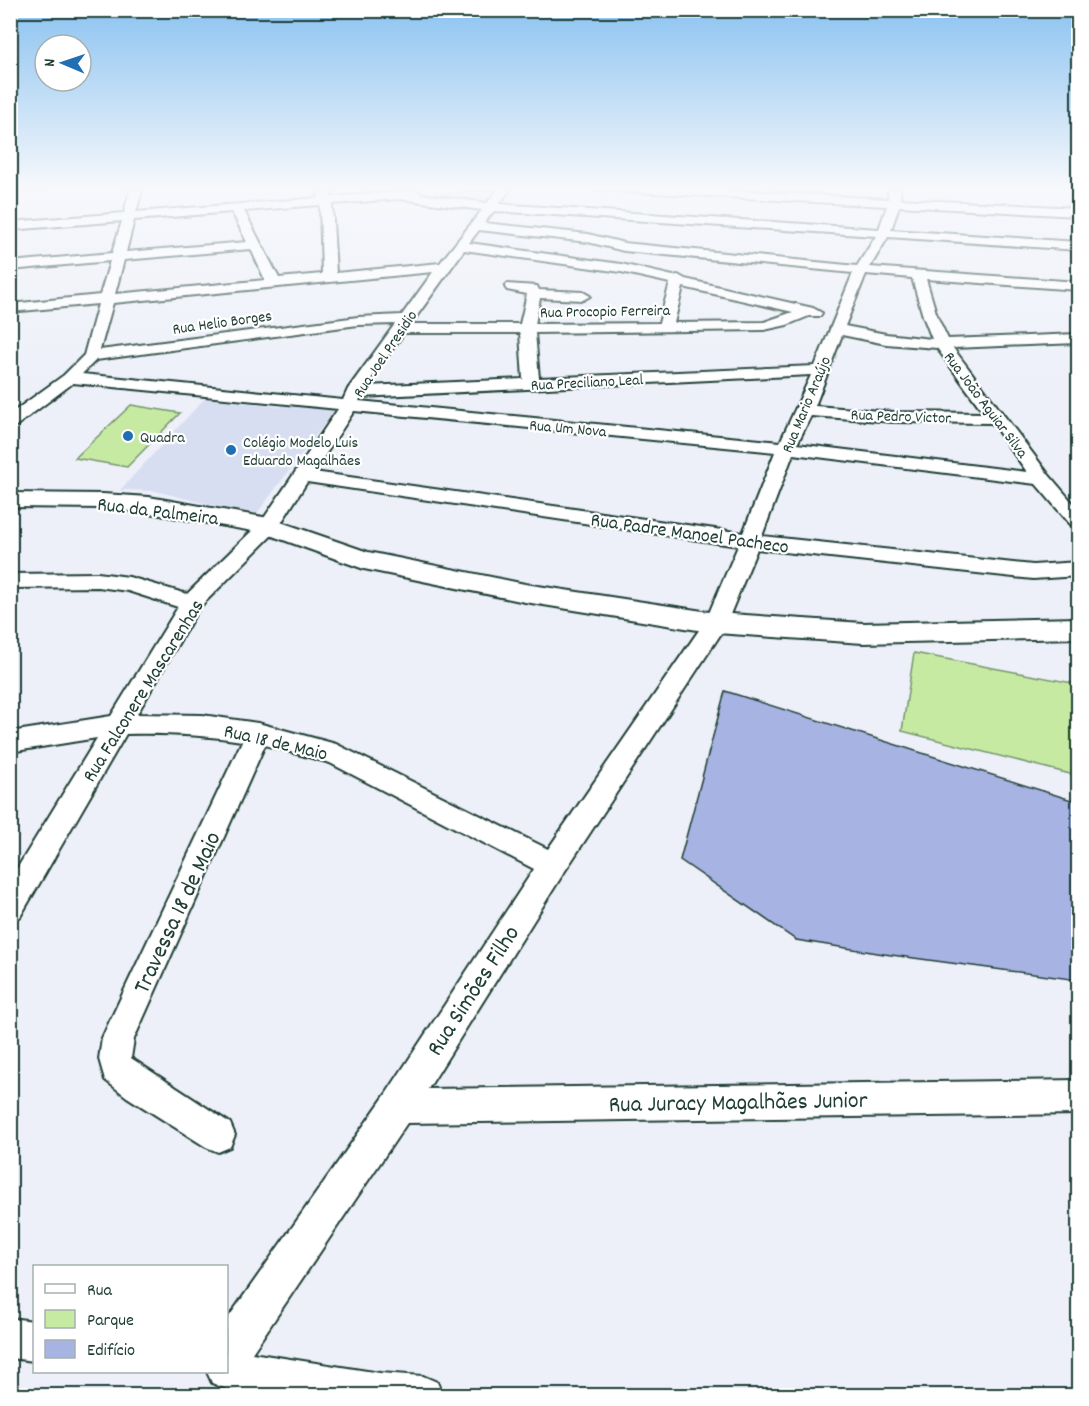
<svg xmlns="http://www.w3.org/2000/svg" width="1089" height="1406" font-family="Dekko,sans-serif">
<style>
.built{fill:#d8def2}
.green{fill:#c7eaa3;stroke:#73946c;stroke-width:1.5}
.building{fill:#a7b3e3;stroke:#1f3d34;stroke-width:1.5}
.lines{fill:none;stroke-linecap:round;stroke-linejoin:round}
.minor-casing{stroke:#1f3d34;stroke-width:4}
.major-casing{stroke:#1f3d34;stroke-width:4}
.minor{fill:#fff;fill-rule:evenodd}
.major{fill:#fff;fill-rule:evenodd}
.poi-dot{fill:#1f6fb2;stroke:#fff;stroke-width:2}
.labels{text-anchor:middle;stroke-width:4.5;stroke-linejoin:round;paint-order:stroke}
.far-street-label{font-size:16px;fill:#1f3d34;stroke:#fff}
.far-poi-label{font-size:16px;fill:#1f3d34;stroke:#fff;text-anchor:start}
.street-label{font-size:20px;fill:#1f3d34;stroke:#fff}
.near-street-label{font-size:24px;fill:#1f3d34;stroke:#fff}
</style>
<rect width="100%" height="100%" fill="#edf0f9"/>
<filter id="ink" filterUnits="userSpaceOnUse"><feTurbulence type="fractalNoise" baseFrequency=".0167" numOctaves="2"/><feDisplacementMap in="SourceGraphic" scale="12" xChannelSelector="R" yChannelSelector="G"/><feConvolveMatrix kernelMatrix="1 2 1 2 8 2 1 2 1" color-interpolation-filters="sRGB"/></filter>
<g filter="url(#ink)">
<path class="built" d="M205 398 282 407 287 403 335 410 255 516 155 491 120 490Z"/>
<path class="green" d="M499 190 490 203 430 195Z
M131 405 180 413 127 467 75 458Z
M914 653 1078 684V776L902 731Z"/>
<path class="building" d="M725 691 1078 802V980L884 954 796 940 680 860Z"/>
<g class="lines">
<defs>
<path id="minor" d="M10 187H47L41 190 10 192Z
M131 187H143L136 212 319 198 317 187H329L331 197 415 190 421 194 487 203 500 187H512L499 204 879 229 887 206 599 190 593 187H666L888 199 889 187H901L900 199 1078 208V216L899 206 891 230 1078 242V250L888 237 870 267 1078 282V290L926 279 937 316 948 339 1078 334V343L953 348 1049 475 1078 509V527L1071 525 1036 484 793 454 762 536 1033 565 1078 562V576L1033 579 757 549 724 629 563 874 428 1089 1078 1080V1114L407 1123 252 1353 380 1373 423 1376 437 1382 443 1396H267L226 1389 212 1383 207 1372H226V1321L386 1094 534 869 330 763 265 745 134 1039 131 1058 230 1123 235 1135 230 1147 218 1152 206 1147 127 1097 105 1080 99 1059 102 1038 107 1027 242 741C203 735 165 733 126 734L20 917 10 921V880L97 738 10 752V732L111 716 178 607 128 591 98 587 10 588V574L98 573 129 577 187 594 262 521 338 409 73 383 16 426 10 427V414L64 375 84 355 98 304 10 312V304L100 295 110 261 10 270V262L112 253 122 221 10 230V222L124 213ZM400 199 482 210 440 263 336 273 332 204ZM320 205 322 274 279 278 244 211ZM494 211 876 236 857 266 624 243 588 234 484 223ZM232 212 247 242 126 252 134 220ZM479 230 588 242 624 251 853 273 815 366 539 378 535 333 764 330 787 325 809 316H820L822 313 813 308 685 279 678 275 673 276 621 264 469 243ZM251 249 265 280 115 294 124 260ZM464 250 621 272 670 283 659 323 535 324 540 298 583 300 590 296 583 292 539 290 537 286 507 284 505 287 507 290 527 294 520 324H411ZM433 272 402 315 358 317 100 350 113 303ZM866 274 912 278 923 316 932 339 886 334 845 326ZM683 287 793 312 764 322 674 323ZM395 324 348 389 343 400 82 374 96 360 358 325ZM404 333H520L523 379 366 386ZM842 335 886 344 937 348 984 413 894 412 815 406ZM811 375 780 442 359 401 361 397ZM354 411 775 452 743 533 314 472ZM811 416 894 422 992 423 1027 472 797 444ZM307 482 738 546 706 620 548 849 336 744 258 723 202 715 137 714 199 608 276 531Z
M10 1318 34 1321V1361L10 1358Z"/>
<path id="major" d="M10 493 103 494 149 497 269 518 368 552 525 584 716 613 863 623 1078 618V638L863 643 716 633 525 602 364 569 264 533 149 513 103 508 10 507Z"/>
</defs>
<use href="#minor" class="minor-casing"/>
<use href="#major" class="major-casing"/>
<use href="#minor" class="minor"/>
<use href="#major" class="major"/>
</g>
</g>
<linearGradient id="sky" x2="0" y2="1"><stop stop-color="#8ac2f0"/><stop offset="0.49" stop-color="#f7f8fc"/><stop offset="1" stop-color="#f7f8fc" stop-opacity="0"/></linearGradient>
<rect width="1089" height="384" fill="url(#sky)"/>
<g class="poi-dot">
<circle cx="128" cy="436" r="6"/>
<circle cx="231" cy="450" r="6"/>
</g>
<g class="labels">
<g class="far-street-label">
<text transform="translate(605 310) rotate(-1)" y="6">Rua Procopio Ferreira</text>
<text transform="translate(222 321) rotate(-8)" y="6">Rua Helio Borges</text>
<text transform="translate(384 353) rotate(-56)" y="6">Rua Joel Presidio</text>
<text transform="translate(587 381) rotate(-3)" y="6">Rua Preciliano Leal</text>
<text transform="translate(805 404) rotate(-67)" y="6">Rua Mario Araújo</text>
<text transform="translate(987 404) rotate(53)" y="6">Rua João Aguiar Silva</text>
<text transform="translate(901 415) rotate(2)" y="6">Rua Pedro Victor</text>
<text transform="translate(568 427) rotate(5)" y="6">Rua Um Nova</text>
</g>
<g class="far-poi-label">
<text x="140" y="442">Quadra</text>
<text x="243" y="447">Colégio Modelo Luis<tspan x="243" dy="18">Eduardo Magalhães</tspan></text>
</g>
<g class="street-label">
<text transform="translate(158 510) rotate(7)" y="7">Rua da Palmeira</text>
<text transform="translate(690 532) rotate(8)" y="7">Rua Padre Manoel Pacheco</text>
<text transform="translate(142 690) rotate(-58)" y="7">Rua Falconere Mascarenhas</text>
<text transform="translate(276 741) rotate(13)" y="7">Rua 18 de Maio</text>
</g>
<g class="near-street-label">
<text transform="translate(176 912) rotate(-65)" y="8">Travessa 18 de Maio</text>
<text transform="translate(472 990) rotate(-57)" y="8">Rua Simões Filho</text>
<text transform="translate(738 1101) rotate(-1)" y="8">Rua Juracy Magalhães Junior</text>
</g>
</g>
<rect width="1089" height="1406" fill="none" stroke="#fff" stroke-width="36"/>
<rect x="18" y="18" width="1053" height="1370" fill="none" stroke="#1f3d34" stroke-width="2" filter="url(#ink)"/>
<rect x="33" y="1265" width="195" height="108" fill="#ffffff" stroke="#a5b1ae" stroke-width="1.5"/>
<rect x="45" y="1284" width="30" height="9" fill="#ffffff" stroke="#a5b1ae" stroke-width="1.5"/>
<text x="87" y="1295" font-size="18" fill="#1f3d34">Rua</text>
<rect x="45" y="1310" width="30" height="18" fill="#c7eaa3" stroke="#a5b1ae" stroke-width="1.5"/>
<text x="87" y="1325" font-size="18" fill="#1f3d34">Parque</text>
<rect x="45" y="1340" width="30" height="18" fill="#a7b3e3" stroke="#a5b1ae" stroke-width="1.5"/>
<text x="87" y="1355" font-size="18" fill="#1f3d34">Edifício</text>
<g transform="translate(63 63) rotate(272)"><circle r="28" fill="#ffffff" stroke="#a5b1ae" stroke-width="1.5"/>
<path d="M0-4.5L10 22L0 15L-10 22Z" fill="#1f6fb2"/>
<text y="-9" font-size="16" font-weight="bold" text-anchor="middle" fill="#1f3d34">N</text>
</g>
</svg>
